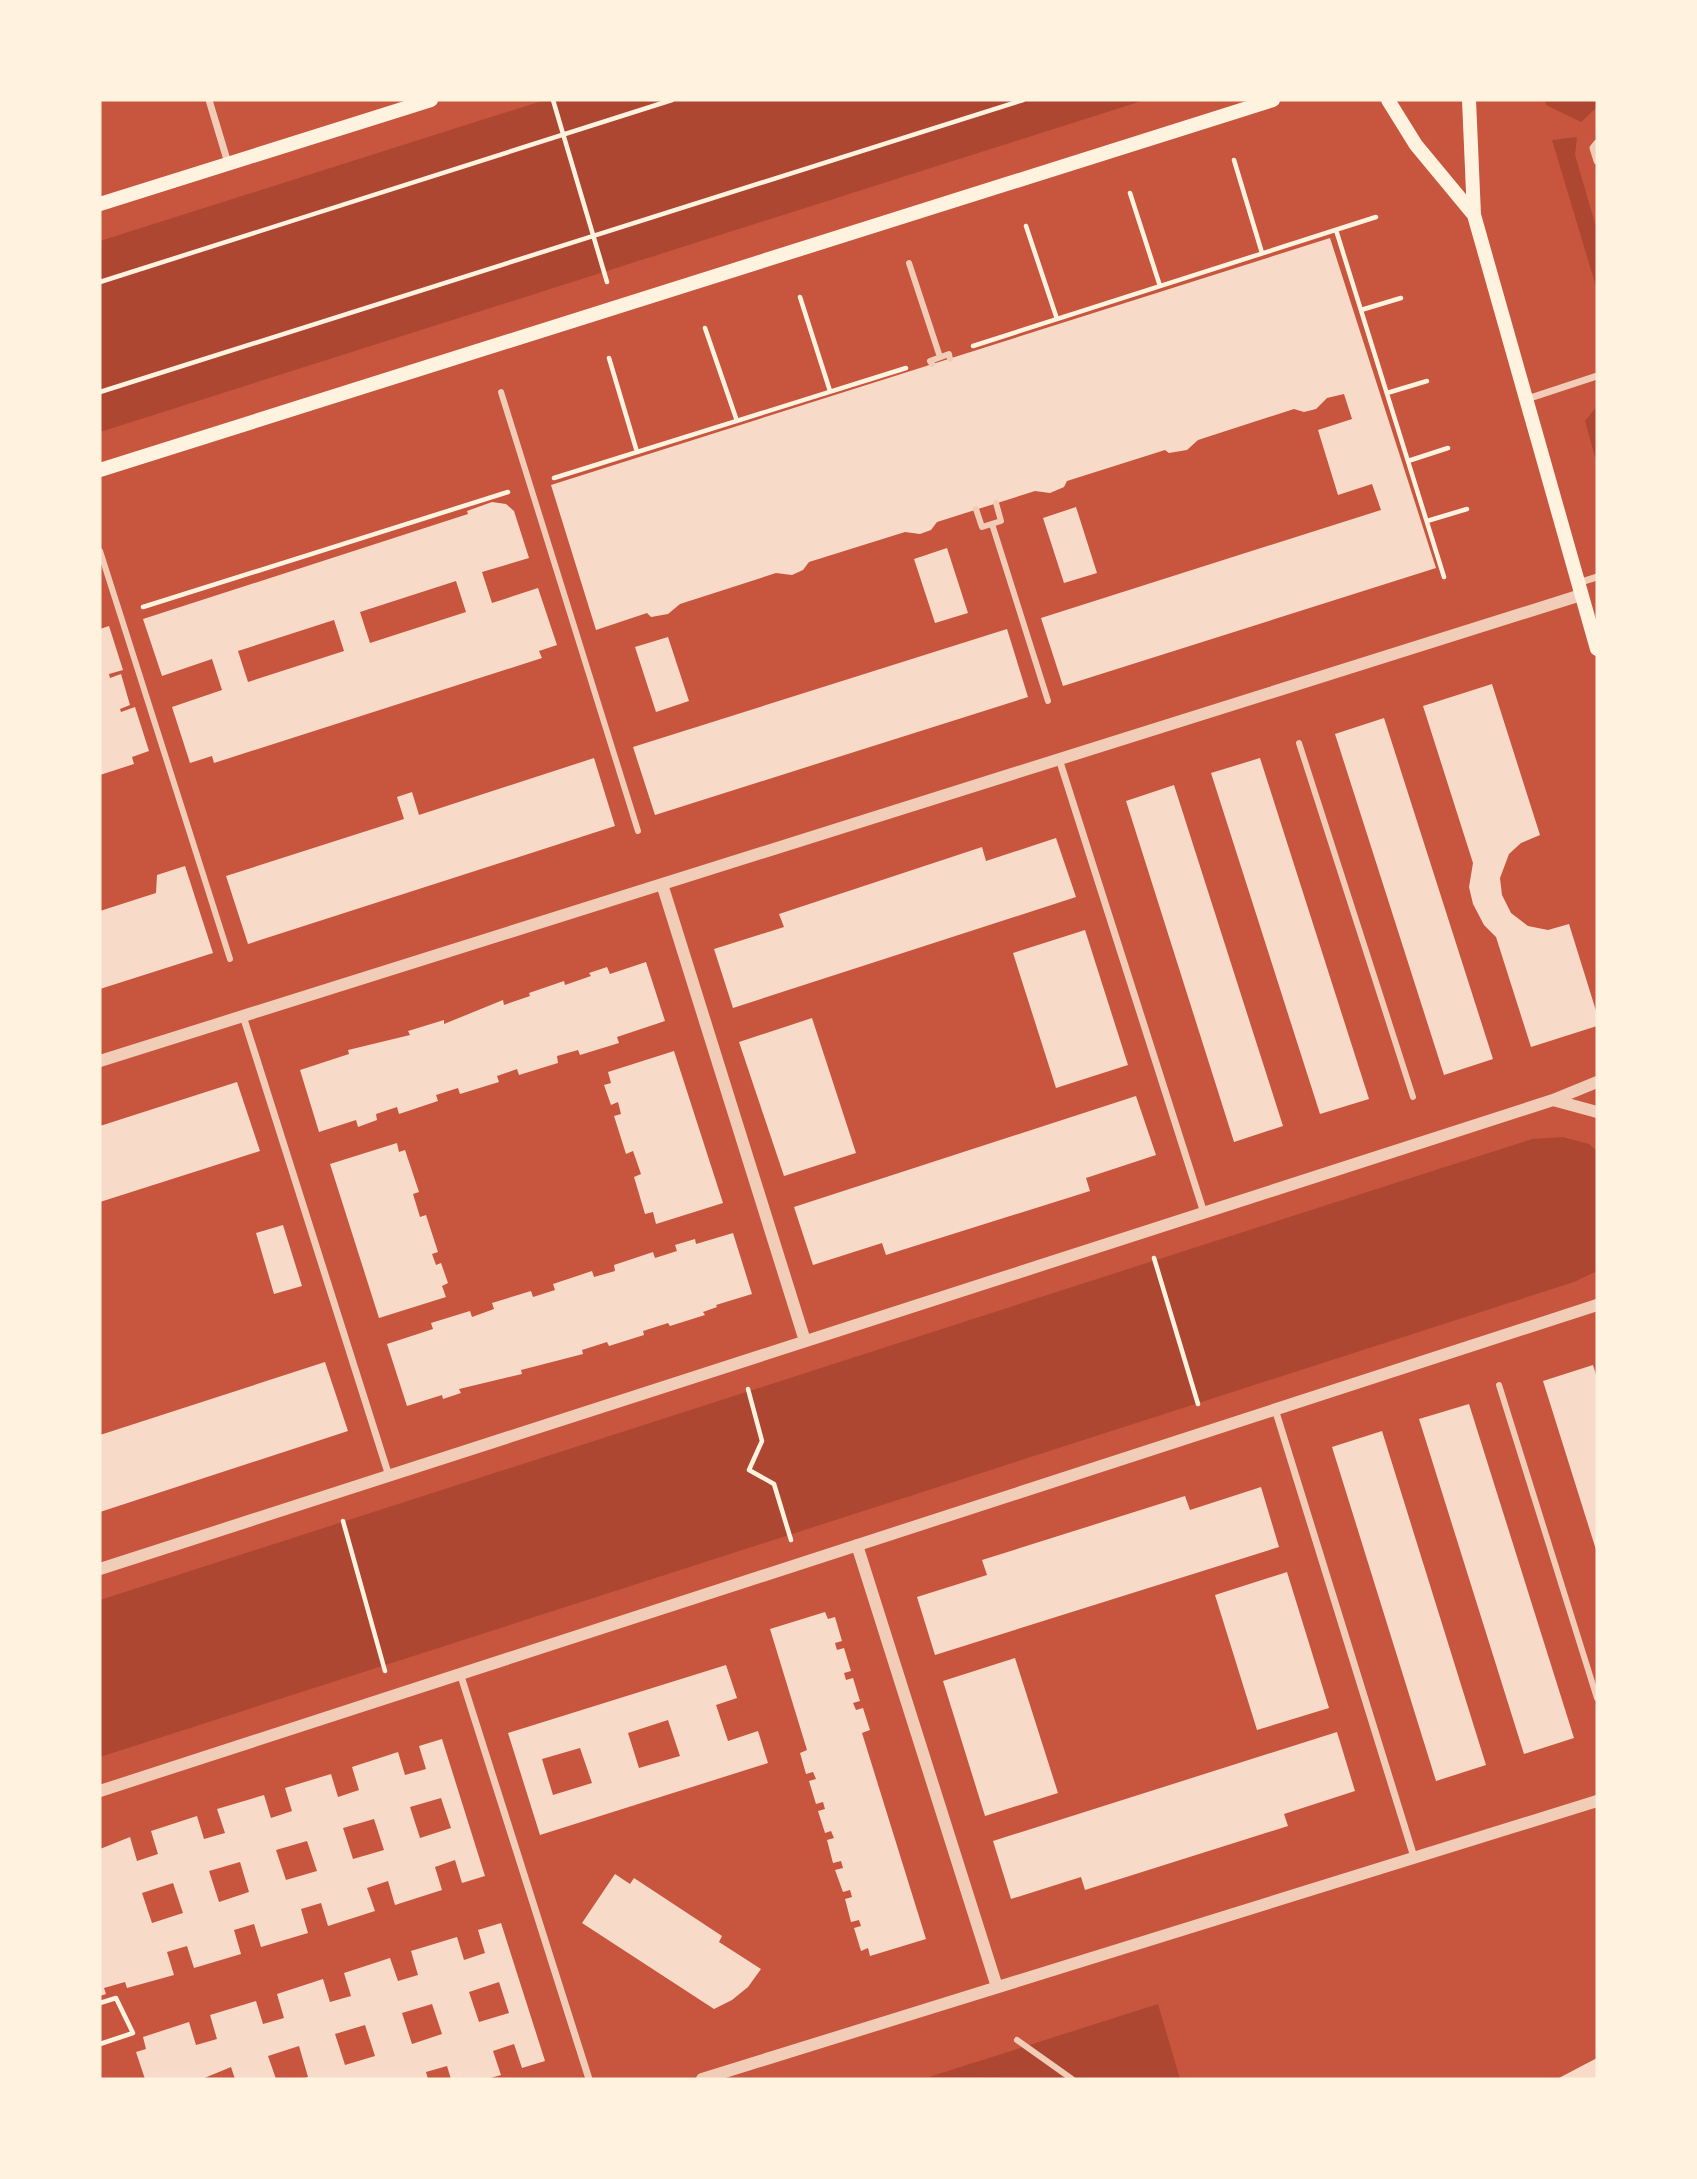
<svg xmlns="http://www.w3.org/2000/svg" width="1697" height="2179" font-family="'Public Sans',sans-serif">
<style>
.green{fill:#ae4732}
.building{fill:#f7dbc8;fill-rule:evenodd}
.lines{fill:none;stroke-linecap:round;stroke-linejoin:round}
.path{stroke:#fff3e0;stroke-width:4.5}
.pedestrian{stroke:#f1ccb7;stroke-width:6}
.minor{stroke:#f1ccb7;stroke-width:7}
.tertiary{stroke:#f1ccb7;stroke-width:12}
.secondary{stroke:#fff3e0;stroke-width:14}
</style>
<rect width="100%" height="100%" fill="#c8553d"/>
<path class="green" d="M545 100H1145L100 432V241Z
M1545 100H1597V107L1581 122 1546 105Z
M1577 137 1575 155 1597 230V290L1552 140Z
M1597 406V464L1585 421Z
M1563 1137 1589 1144 1597 1151V1271L1574 1282 100 1757V1600L1532 1139Z
M1158 2004 1180 2079 929 2077Z"/>
<path class="building" d="M1330 238 1436 568 1063 686 1041 618 1381 510 1372 484 1338 495 1318 430 1352 419 1344 394 1327 398 1316 409 1304 412 1294 409 1198 440 1187 450 1169 453 1165 450 1067 481 1064 487 1050 493 1035 491 937 522 931 530 920 534 905 532 809 562 803 570 792 575 776 573 680 604 668 614 651 617 647 613 596 630 551 485Z
M492 502 506 504 514 511 529 558 482 572 492 603 538 588 557 645 539 651 542 658 214 763 212 756 190 763 172 707 222 690 212 659 162 676 143 619 468 514 467 511ZM456 581 466 612 370 643 360 612ZM334 620 344 651 248 682 238 651Z
M1076 507 1097 573 1064 583 1043 518Z
M947 548 968 613 935 623 914 559Z
M109 626 123 670 109 674 110 678 121 674 130 705 120 709 121 712 135 707 149 751 132 757 134 764 100 775V629Z
M1007 629 1028 697 655 815 633 747Z
M668 637 689 701 656 712 635 647Z
M1492 684 1540 835 1521 843 1509 854 1500 878 1502 895 1511 913 1528 926 1548 930 1569 924 1597 1014V1026L1531 1047 1496 937 1484 925 1473 904 1469 887 1473 863 1423 706Z
M1384 718 1493 1059 1444 1075 1335 734Z
M594 758 615 826 248 944 226 876 404 819 397 797 412 792 419 815Z
M1260 758 1369 1099 1320 1114 1211 773Z
M1174 785 1283 1126 1234 1142 1126 801Z
M1056 838 1076 897 733 1008 714 949 784 927 779 914 982 847 986 861Z
M185 866 213 953 100 989V911L156 893 157 875Z
M1085 930 1128 1065 1056 1088 1013 953Z
M646 962 665 1021 617 1037 619 1043 580 1055 578 1050 557 1056 558 1063 519 1075 517 1069 497 1076 499 1082 460 1094 458 1088 436 1095 438 1101 399 1114 397 1107 376 1114 377 1120 358 1127 356 1120 319 1132 300 1070 349 1054 348 1050 410 1035 408 1031 444 1020V1024L503 1000 504 1005 530 996 529 993 564 981 565 985 591 976 589 973 607 967 610 974Z
M812 1018 856 1153 784 1176 739 1042Z
M674 1051 723 1203 656 1224 653 1212 645 1214 634 1177 641 1174 633 1151 626 1154 614 1116 621 1114 618 1102 611 1105 604 1085 611 1083 608 1072Z
M237 1082 260 1151 100 1202V1126Z
M1136 1096 1156 1155 1086 1178 1090 1191 886 1255 882 1243 813 1265 794 1207Z
M397 1143 399 1152 405 1150 419 1192 413 1194 420 1217 426 1215 438 1252 432 1254 436 1265 441 1263 448 1283 442 1286 446 1297 379 1318 330 1164Z
M283 1225 302 1286 274 1294 256 1233Z
M733 1233 752 1294 716 1305 717 1307 703 1312 705 1315 670 1326 668 1323 643 1331 644 1335 609 1346 607 1342 582 1350 583 1354 521 1370 522 1374 459 1389 461 1393 443 1399 442 1395 407 1406 387 1344 433 1329 431 1323 470 1311 472 1317 494 1309 492 1303 531 1291 533 1297 555 1290 553 1284 592 1271 594 1277 615 1271 614 1265 653 1252 655 1258 677 1251 675 1245 695 1239 696 1244Z
M325 1362 348 1431 100 1512V1435Z
M1593 1365 1597 1378V1553L1543 1381Z
M1469 1404 1574 1738 1524 1754 1419 1419Z
M1382 1431 1486 1765 1436 1781 1332 1447Z
M1261 1487 1279 1547 935 1655 917 1597 987 1575 982 1560 1185 1496 1190 1510Z
M1287 1572 1329 1708 1257 1730 1215 1595Z
M825 1612 828 1619 835 1617 842 1641 835 1643 837 1650 844 1648 851 1671 844 1673 846 1680 853 1678 860 1701 853 1703 856 1710 863 1708 870 1730 862 1733 926 1939 870 1956 868 1948 861 1951 854 1928 861 1926 859 1920 851 1922 845 1899 852 1897 850 1890 843 1892 835 1870 843 1868 841 1861 833 1863 827 1840 834 1838 831 1831 825 1833 818 1811 825 1809 823 1802 816 1804 809 1781 816 1779 813 1772 806 1774 800 1753 807 1750 770 1629Z
M1015 1658 1058 1793 985 1816 943 1681Z
M726 1665 737 1698 716 1705 728 1741 758 1731 768 1763 540 1835 508 1733ZM668 1720 680 1756 639 1768 628 1733ZM580 1748 592 1783 553 1795 542 1759Z
M1337 1732 1355 1791 1284 1814 1288 1826 1085 1890 1081 1877 1011 1899 993 1841Z
M442 1739 485 1876 462 1883 455 1860 435 1867 442 1890 395 1905 388 1881 367 1888 375 1911 328 1926 321 1903 301 1909 308 1933 261 1947 254 1924 234 1930 241 1954 194 1968 187 1946 167 1952 174 1975 127 1988 125 1982 104 1988 106 1994 100 1996V1849L130 1837 137 1861 158 1854 151 1831 197 1816 204 1839 225 1833 217 1809 264 1795 271 1818 292 1811 285 1788 331 1774 338 1797 359 1790 352 1767 398 1752 405 1775 426 1769 419 1746ZM441 1798 451 1828 420 1838 410 1807ZM374 1819 384 1850 353 1859 343 1828ZM307 1841 317 1871 286 1880 276 1850ZM240 1862 249 1892 219 1902 209 1871ZM173 1883 183 1913 152 1923 142 1893Z
M615 1874 630 1884 634 1878 722 1936 719 1942 761 1969 748 1987 732 2000 714 2009 582 1923Z
M501 1923 545 2061 522 2068 514 2044 493 2051 501 2075 487 2079H451L447 2066 426 2072 428 2079H302L308 2077 299 2046 268 2056 276 2079H235L231 2067 202 2079H145L136 2052 146 2049 143 2037 189 2022 196 2045 217 2039 210 2015 256 2001 263 2024 284 2018 277 1994 323 1979 330 2002 351 1996 344 1973 390 1958 398 1981 418 1975 411 1951 457 1937 464 1960 485 1953 478 1930ZM499 1982 509 2013 479 2022 469 1992ZM432 2004 442 2034 412 2044 402 2013ZM365 2025 375 2056 345 2065 335 2034Z
M1597 2058V2079H1557Z"/>
<g class="lines">
<path class="path" d="M553 100 607 282
M1234 160 1262 253
M1130 193 1160 286
M1026 226 1057 319
M1336 230 1444 577
M100 282 672 100
M800 297 830 391
M1361 310 1401 298
M705 328 737 421
M973 346 1376 217
M609 358 637 452
M100 392 1023 100
M1387 393 1427 381
M1408 461 1448 448
M554 478 906 368
M1427 521 1467 509
M143 607 508 492
M1154 1258 1198 1404
M748 1389 762 1441 749 1470 774 1484 791 1540
M343 1521 385 1671
M100 2003 116 1998 133 2033 100 2044"/>
<path class="pedestrian" d="M909 263 940 357
M932 364 930 361 949 354 950 359
M501 392 638 831
M976 509 982 527 1001 521 996 503
M992 524 1048 701
M100 551 230 959
M1299 743 1413 1097
M1499 1385 1597 1698
M1017 2040 1072 2079"/>
<path class="minor" d="M209 100 228 163
M1597 143 1593 148 1597 161
M1527 399 1597 376
M1578 583 1597 577
M1059 759 1204 1213
M243 1016 389 1476
M1275 1409 1414 1857
M460 1673 589 2079"/>
<path class="tertiary" d="M662 884 805 1341
M100 1061 1581 595
M1553 1100 1597 1112
M857 1545 997 1987
M100 1569 1553 1100 1597 1082
M100 1791 1597 1305
M702 2079 1597 1801"/>
<path class="secondary" d="M1388 100 1416 145 1474 215
M1469 100 1474 215 1597 649
M100 204 431 100
M100 470 1273 100"/>
</g>
<rect width="1697" height="2179" fill="none" stroke="#fff3e0" stroke-width="203"/>
</svg>
